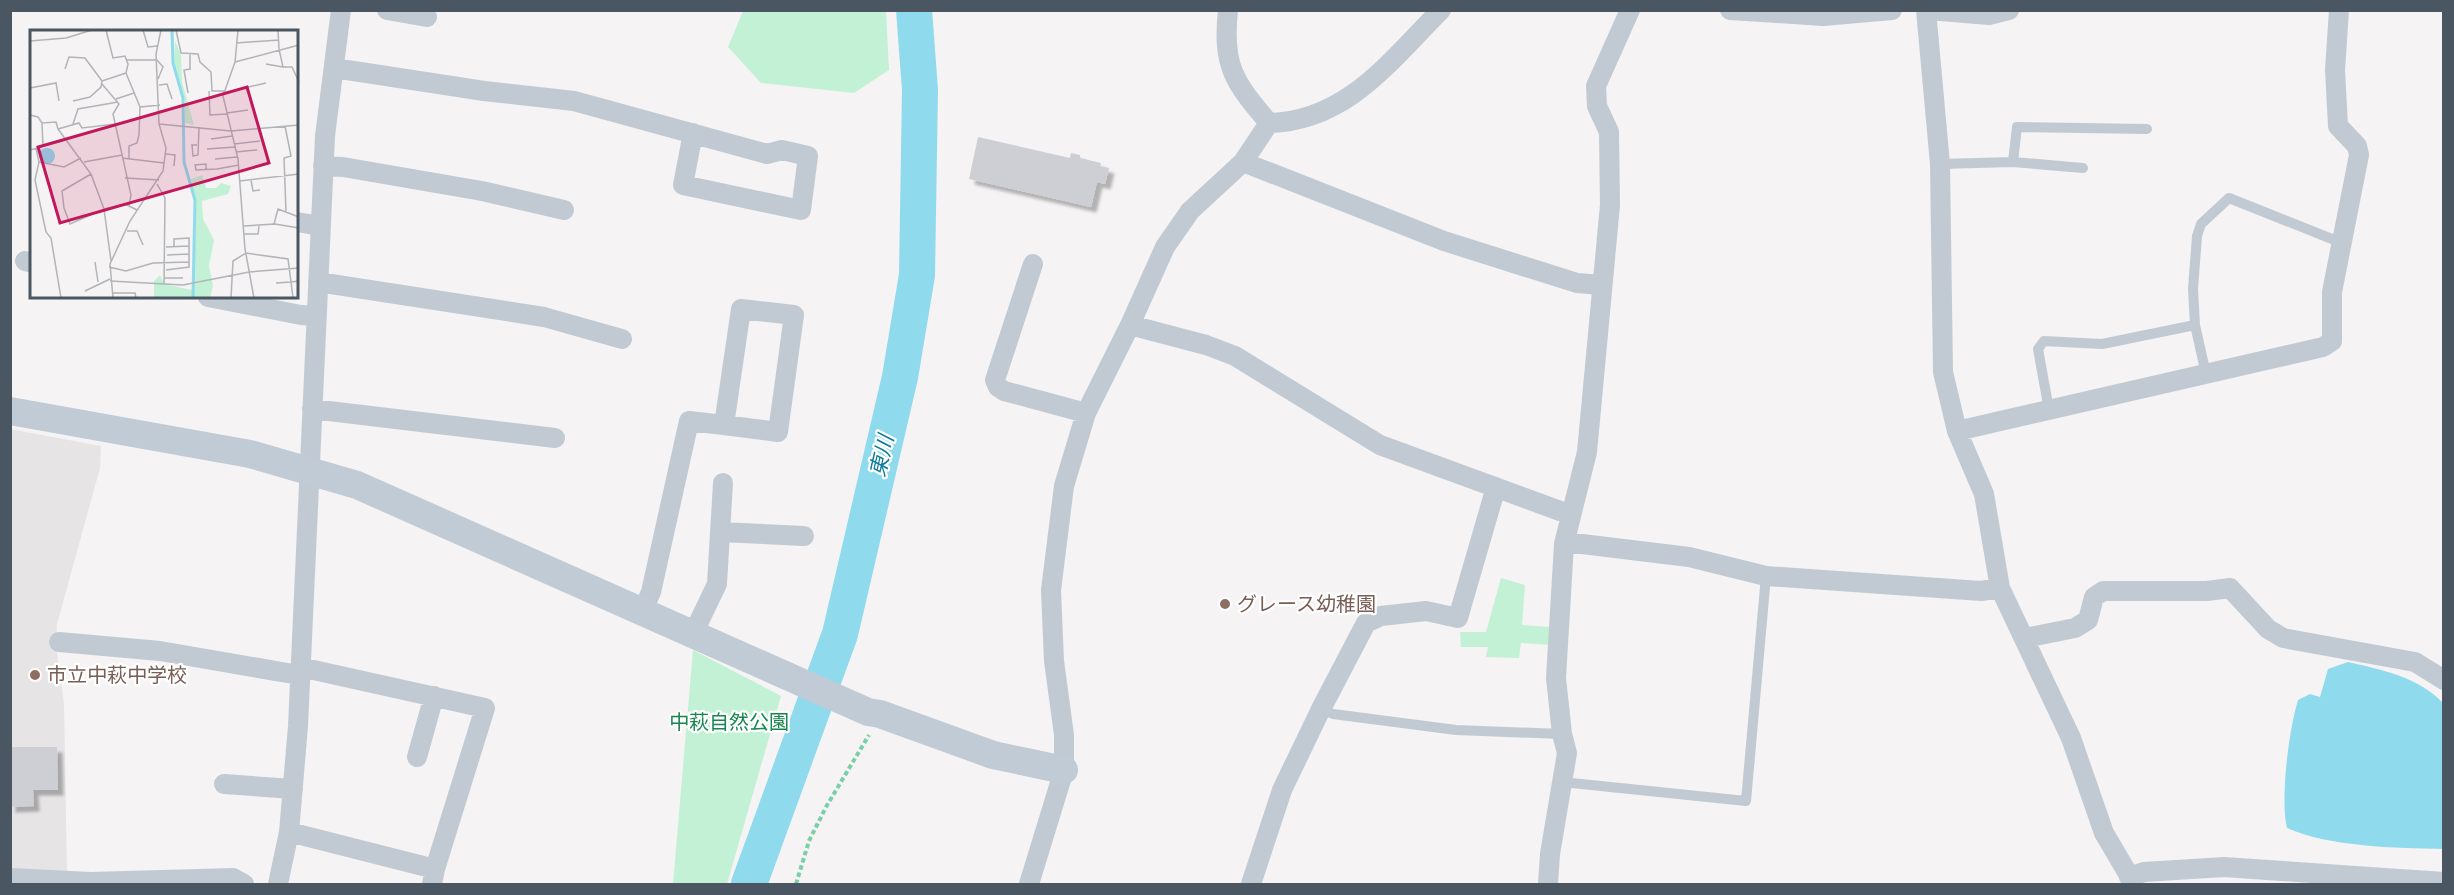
<svg xmlns="http://www.w3.org/2000/svg" width="2454" height="895" font-family="'DM Sans','Noto Sans JP',sans-serif">
<style>
.education{fill:#e6e4e5}
.green{fill:#c3f1d5}
.water{fill:#90daee}
.lines{fill:none;stroke-linecap:round;stroke-linejoin:round}
.river{stroke:#90daee;stroke-width:36}
.building{fill:#cdcfd5;filter:url(#shadow)}
.path{stroke:#7ad0a6;stroke-width:4;stroke-dasharray:4.5 3;stroke-linecap:butt}
.lane{stroke:#c1cad2;stroke-width:10}
.street{stroke:#c1cad2;stroke-width:20}
.secondary{stroke:#c1cbd6;stroke-width:28}
.education-dot{fill:#8d6e63;stroke:#fff;stroke-width:2}
.labels{text-anchor:middle;stroke-width:4.5;stroke-linejoin:round;paint-order:stroke}
.education-label{font-size:20px;fill:#785e54;stroke:#fff;text-anchor:start}
.park-label{font-size:20px;fill:#17864f;stroke:#fff}
.water-label{font-size:21px;font-style:italic;fill:#0c7c9b;stroke:#fff}
.inset-river{fill:none;stroke:#90daee;stroke-width:3}
.inset-road{fill:none;stroke:#b1b4b9;stroke-width:1.5}
.view{fill:#c2185b;fill-opacity:0.15;stroke:#c2185b;stroke-width:3}
.inset-edge{fill:none;stroke:#4a5661;stroke-width:3}
</style>
<defs>
<filter id="shadow"><feDropShadow dx="5.5" dy="5.5" stdDeviation="1.5" flood-color="#0004"/></filter>
</defs>
<rect width="100%" height="100%" fill="#f5f3f3"/>
<path class="education" d="M10 429 101 446 100 468 57 624 56 647 64 704 67 874 11 875Z"/>
<path class="green" d="M743 11H886L889 70 854 93 761 83 728 47Z
M1501 578 1525 585 1522 625 1552 627 1553 645 1521 643 1519 658 1486 657 1488 647H1461L1460 632H1486Z
M693 650 781 696 727 884H673Z"/>
<path class="water" d="M2348 662C2383 670 2418 677 2443 703V849C2397 848 2329 847 2287 828 2280 799 2289 729 2298 700L2310 694 2320 697 2328 669Z"/>
<g class="lines">
<path class="river" d="M749 884 840 634 900 377 917 275 920 90 914 10"/>
</g>
<path class="building" d="M978 137 1070 158 1071 153 1080 155V158L1101 163 1100 166 1109 168 1105 184 1097 182 1091 207 969 179Z
M10 747H57L58 790H33L34 806 10 807Z"/>
<g class="lines">
<path class="path" d="M796 884 809 841 826 807 869 735"/>
<path class="lane" d="M2013 162 2017 127 2147 129
M1940 164 2013 162 2083 168
M2206 374 2195 325 2193 289 2197 236 2201 224 2229 198 2342 243
M2049 410 2038 349 2044 341 2102 344 2195 325
M1321 709 1333 714 1456 730 1562 734
M1562 782 1746 801 1766 576"/>
<path class="street" d="M387 10 427 17
M1228 10C1222 66 1234 82 1269 123
M1730 10 1823 16 1892 10
M1926 10 1940 164 1943 372 1957 431 1984 494 2000 588 2071 738 2104 833 2134 884
M1928 10 1989 15 2009 10
M334 68 484 91 574 101 767 154 782 150 808 156 801 210 683 185 693 133
M1243 162 1444 241 1577 283 1602 285
M323 166 343 167 482 191 564 210
M297 222 320 226
M25 261 32 263
M1033 264 995 380 998 387 1004 391 1086 413
M318 282 544 317 622 339
M208 297 301 315 316 316
M1130 325 1206 345 1235 356 1380 445 1571 515
M312 409 555 438
M1957 431 2323 347 2332 341V292L2359 155 2357 146 2338 126 2335 70 2339 10
M720 532 804 536
M1564 544H1582L1689 557 1766 576 1981 591 2000 588
M642 612 651 592 689 421 724 425 741 309 794 315 778 432 724 425
M693 634 717 584 723 483
M2025 638 2075 628 2088 620 2094 597 2103 591H2207L2230 588 2268 629 2283 638 2415 662 2444 680
M59 642 160 651 299 675
M300 667 485 708 435 869 432 884
M417 757 434 696
M224 784 293 789
M289 832 435 869
M2129 877 2144 872 2224 867 2444 882
M10 878 91 882 233 878 244 884
M278 884 289 832 298 726 325 136 341 10
M1029 884 1064 770V735L1054 661 1051 590 1064 486 1086 413 1130 325 1165 247 1190 211 1243 162 1269 123C1347 121 1390 61 1441 10
M1251 884 1282 790 1321 709 1366 623 1381 616 1426 611 1458 618 1496 487
M1548 884 1550 854 1567 753 1562 734 1556 678 1564 544 1587 452 1610 205 1609 132 1597 106 1596 86 1630 10"/>
<path class="secondary" d="M10 411 250 454 357 485 868 712 880 714 993 755 1064 770"/>
</g>
<g class="education-dot">
<circle cx="1225" cy="604" r="6"/>
<circle cx="35" cy="675" r="6"/>
</g>
<g class="labels">
<g class="education-label">
<text x="1237" y="611">グレース幼稚園</text>
<text x="47" y="682">市立中萩中学校</text>
</g>
<g class="park-label">
<text x="729" y="729">中萩自然公園</text>
</g>
<g class="water-label">
<text transform="translate(882 456) rotate(-77)" y="7">東川</text>
</g>
</g>
<g transform="translate(30 30)">
<rect width="268" height="268" fill="#f5f3f3"/>
<path d="M145 11 151 25 152 52 164 95 155 93V72L144 32ZM172 145 176 158H186L191 153 201 156 198 164 172 171 173 189 184 210 179 236 183 256 180 268H124V251L130 245 134 254 161 260 164 256 166 176 161 149Z" fill="#c3f1d5"/>
<path d="M9 126a8 8 0 1 1 16 0a8 8 0 1 1-16 0Z" fill="#90daee"/>
<path class="inset-river" d="M142 0 143 33 153 68 154 132 165 170 163 268"/>
<path class="inset-road" d="M76 0 83 28 95 26 98 34 96 43 110 77 109 105 107 113 99 116V128M113 0 118 17 127 16M146 0 151 23 168 24 170 32 181 42 182 61H194M208 0 205 32 193 66 208 129 215 219 224 268M248 0 249 19M0 11 36 8 62 0M206 13 249 10M97 30H127L133 37 128 49M205 32 269 15M236 34 253 37 249 19M253 37H262L269 52M35 39 39 27 55 28 72 51 71 57 60 67 43 71M72 51 96 43M72 54 89 74 83 84 101 165 99 176M129 55 137 54 142 69M0 58 26 53 29 71M179 61 180 85 197 84M158 63 154 40 160 39V24M193 63 236 53M86 69 104 63M110 77 130 75M197 83 218 80M0 85 8 87 12 93 26 92 28 99 49 93 52 98 85 94M12 93 13 117M43 94 48 79 88 72M129 94 201 101 269 95M255 96 261 126 254 128 256 182M28 99 61 144 74 179 95 174 107 180M181 109 202 106M204 114 230 111M167 115H162L163 126 168 125 169 97M6 118 9 132 5 150 16 202 21 208 31 268M177 119 205 117M0 120 36 110M206 122 227 120M136 124 145 125 144 136M92 128 134 133M185 129 207 127M9 132 34 137 51 128M54 132 92 125M176 139V134L165 135 166 140 187 139 209 135M61 144 32 161 34 178 40 194 74 179 81 231M95 148 129 150M221 150 223 161 230 160M210 151 269 144M127 154 135 168 134 255M244 194 248 179 269 187M214 196 245 194 269 198M97 201H107L113 215M214 204H228L229 196M136 217 159 216M137 225 159 224M65 232 68 252M79 237 96 241 123 233 159 232M136 240 159 237V208L144 209V217M134 248H153M80 251 153 255 219 242 269 238M55 261 80 249M83 263H105L106 268M83 268 80 234 100 191 133 141 136 118 129 94 126 24 131 0M201 268 203 231 216 223 258 229 261 252 246 253M263 268 261 252 269 251"/>
<path class="view" d="M217 57 239 133 30 193 8 117Z"/>
<rect width="268" height="268" class="inset-edge"/>
</g>
<rect width="2454" height="895" fill="none" stroke="#4a5661" stroke-width="24"/>
</svg>
